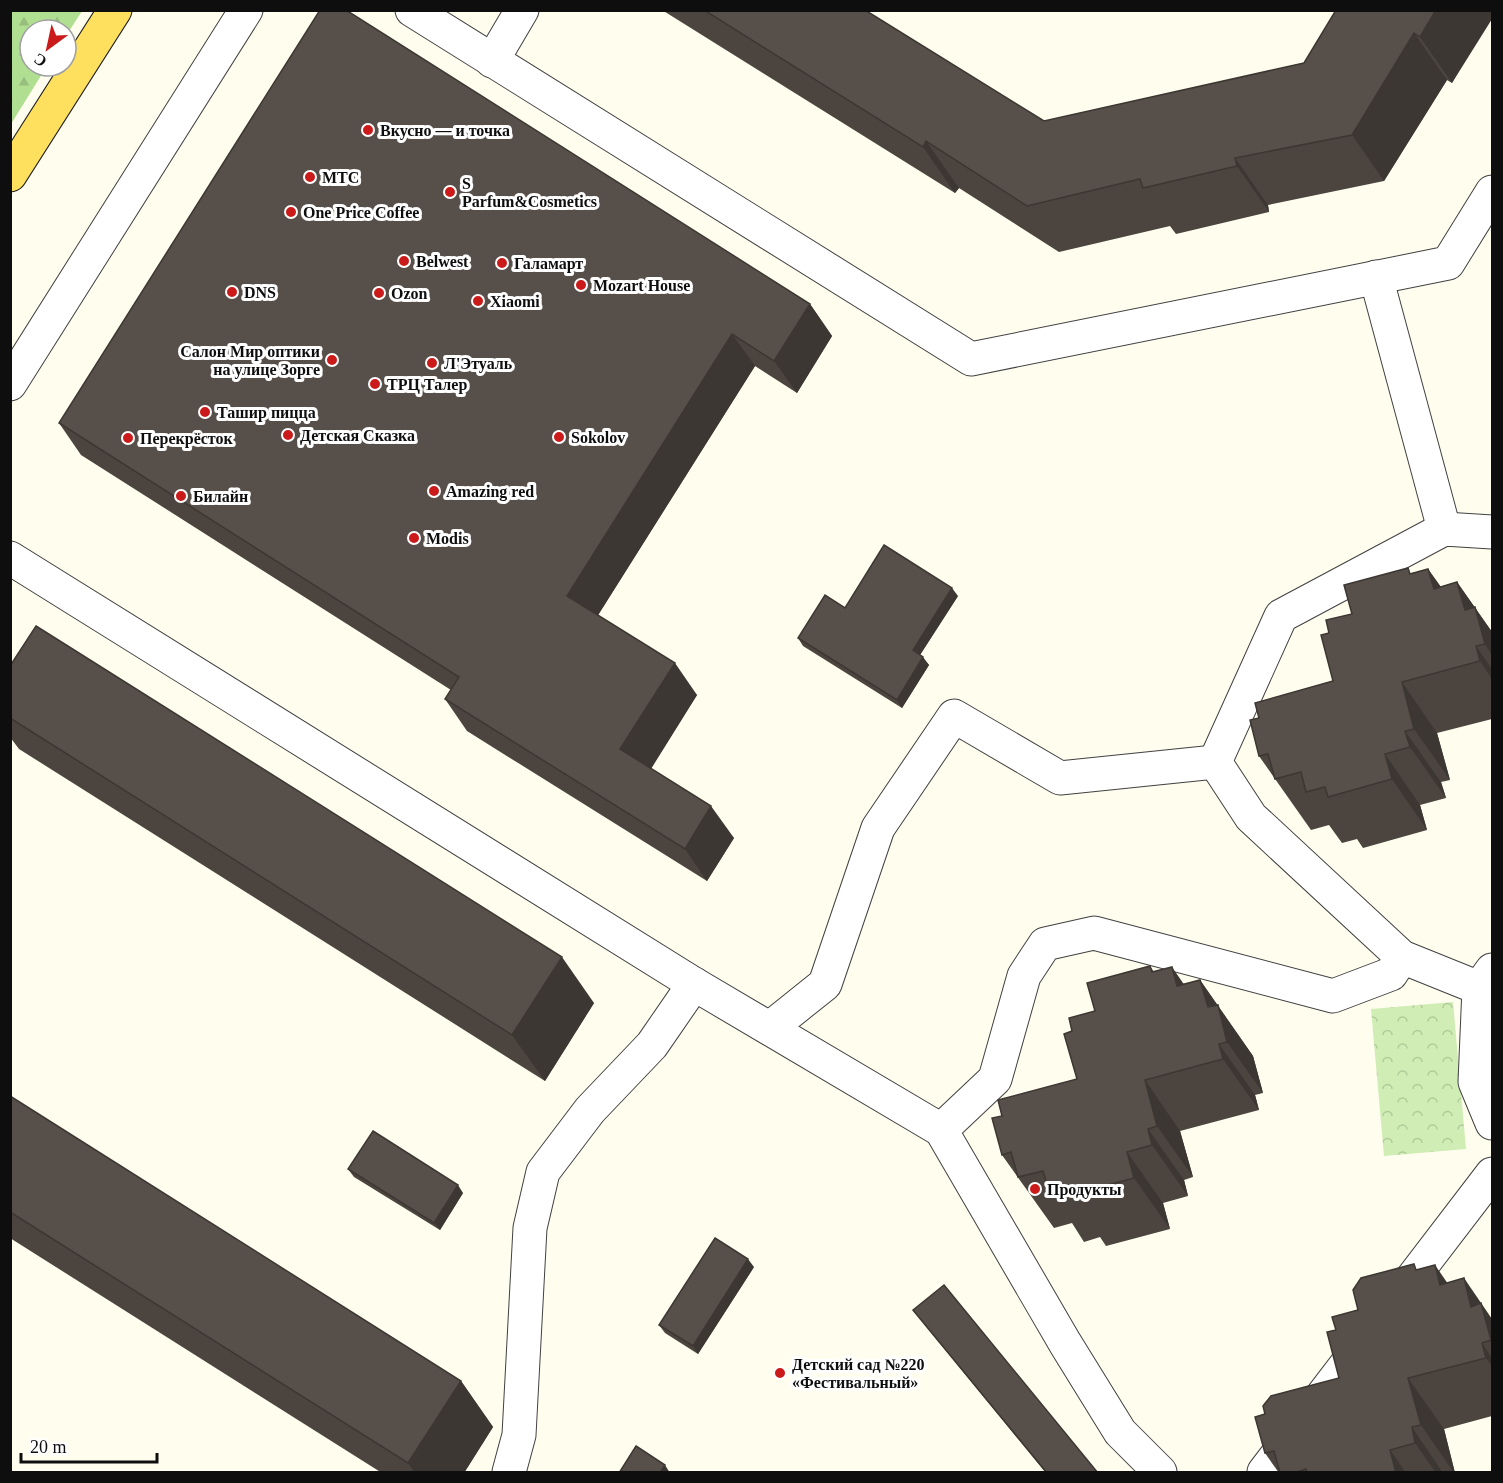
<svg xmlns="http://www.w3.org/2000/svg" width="1503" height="1483" font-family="'Times New Roman',serif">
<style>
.forest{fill:url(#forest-firs)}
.park{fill:url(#park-crowns)}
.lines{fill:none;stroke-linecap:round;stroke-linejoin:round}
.minor-casing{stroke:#414141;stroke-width:35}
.major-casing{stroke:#1f1f1f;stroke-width:35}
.minor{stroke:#fff;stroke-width:33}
.major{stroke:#ffe05e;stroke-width:33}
.wall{fill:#4b443f}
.shaded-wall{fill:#3d3733}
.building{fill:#574f49;stroke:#3d3733;stroke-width:1.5}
.poi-dot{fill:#ca1b1a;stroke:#fff;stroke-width:2}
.labels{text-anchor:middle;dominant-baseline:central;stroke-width:6;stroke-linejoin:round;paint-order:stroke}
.poi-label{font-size:16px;font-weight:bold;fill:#0e0e0e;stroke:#fff;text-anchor:start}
</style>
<defs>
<pattern id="forest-firs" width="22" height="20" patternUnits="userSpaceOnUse" patternTransform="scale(1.5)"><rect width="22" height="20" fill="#b1df92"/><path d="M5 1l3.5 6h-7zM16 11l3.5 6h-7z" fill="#97be7d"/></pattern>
<pattern id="park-crowns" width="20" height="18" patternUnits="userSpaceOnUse" patternTransform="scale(1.5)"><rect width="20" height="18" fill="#cfedb4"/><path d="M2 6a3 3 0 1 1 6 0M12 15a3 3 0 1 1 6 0" fill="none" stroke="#b1ca9a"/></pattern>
</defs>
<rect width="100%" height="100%" fill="#fffdee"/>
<polygon class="forest" points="11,10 82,11 66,36 66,30 30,30 30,66 47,66 11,124"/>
<polygon class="park" points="1453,1002 1466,1149 1384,1156 1371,1009"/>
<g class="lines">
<defs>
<g id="minor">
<polyline points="412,10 971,359 1448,263 1492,192"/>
<polyline points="492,61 522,10"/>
<polyline points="1376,277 1444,529"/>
<polyline points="10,384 246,10"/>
<polyline points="10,558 694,984 941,1130 1065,1343 1120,1432 1160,1472"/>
<polyline points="1215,762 1281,616 1444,529 1492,532"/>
<polyline points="1215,762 1251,817 1402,957 1479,988"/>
<polyline points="1492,970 1479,988 1475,1082 1492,1123"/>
<polyline points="770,1028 825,984 878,828 954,716 1060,778 1215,762"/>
<polyline points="941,1130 995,1079 1024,976 1045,944 1094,933 1333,996 1391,974 1402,957"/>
<polyline points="509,1472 519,1435 530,1228 543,1172 590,1110 652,1045 694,984"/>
<polyline points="1264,1472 1492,1174"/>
</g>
<polyline id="major" points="10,175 115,10"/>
</defs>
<use href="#minor" class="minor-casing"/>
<use href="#major" class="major-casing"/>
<use href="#minor" class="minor"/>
<use href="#major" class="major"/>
</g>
<g class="wall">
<polygon points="662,10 865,10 1044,121 1304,63 1492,10 1452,83 1447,80 1384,181 1268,205 1269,212 1176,234 1170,226 1059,252 959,188 955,193"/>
<polygon points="810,304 832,336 797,393 755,366 598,615 697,695 651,769 734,838 707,881 467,731 445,699 451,690 81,455 59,423"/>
<polygon points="1428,569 1441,587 1457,582 1492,632 1492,719 1437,733 1450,780 1441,782 1446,798 1420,805 1427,830 1363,848 1357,839 1342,843 1329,825 1311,830 1259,756 1259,718 1333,681 1329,633 1352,614 1412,573"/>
<polygon points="958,596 920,655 929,665 902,708 803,646 798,638 845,608"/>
<polygon points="10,666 594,1003 545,1081 19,749 10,737"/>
<polygon points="1150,966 1154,972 1184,984 1200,980 1253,1056 1263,1093 1255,1095 1259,1110 1180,1131 1193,1177 1184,1180 1188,1196 1163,1203 1170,1229 1106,1246 1100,1237 1084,1242 1072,1223 1054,1228 1002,1155 1002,1116 1077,1079 1072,1031"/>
<polygon points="10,1096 461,1381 493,1427 464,1473 382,1473 10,1238"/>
<polygon points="348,1169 463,1193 440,1230 354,1177"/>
<polygon points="754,1267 698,1354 665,1333 659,1325"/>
<polygon points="1418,1269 1447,1283 1492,1319 1492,1416 1444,1429 1455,1473 1279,1473 1265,1453 1265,1414 1339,1378 1336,1330 1358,1310"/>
<polygon points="913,1310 1098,1473 1046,1473"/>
</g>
<g class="shaded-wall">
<polygon points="1436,10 1492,10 1492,19 1452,83 1420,37"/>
<polygon points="1414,33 1447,80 1384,181 1352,135"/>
<polygon points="926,141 959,188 955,193 923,147"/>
<polygon points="1235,158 1268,205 1269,212 1237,166"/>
<polygon points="810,304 832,336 797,393 774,361"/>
<polygon points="732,334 755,366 590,628 567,596"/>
<polygon points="1428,569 1464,620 1434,589"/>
<polygon points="1457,582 1492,632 1492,656 1485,644 1465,610"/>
<polygon points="952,588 958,596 918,658 913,650"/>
<polygon points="1476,646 1492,669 1492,679 1480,661"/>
<polygon points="923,657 929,665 902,708 897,700"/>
<polygon points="675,663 697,695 643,781 620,749"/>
<polygon points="1402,682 1437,733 1450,780 1414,729"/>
<polygon points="1405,731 1441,782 1446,798 1410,747"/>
<polygon points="1385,754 1420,805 1427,830 1392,779"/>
<polygon points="711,806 734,838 707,881 685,849"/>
<polygon points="562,957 594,1003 545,1081 512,1035"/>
<polygon points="1172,967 1207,1018 1177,986"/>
<polygon points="1200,980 1253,1056 1263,1093 1227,1042 1208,1007"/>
<polygon points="1219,1044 1255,1095 1259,1110 1223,1059"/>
<polygon points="1145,1080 1180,1131 1193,1177 1157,1126"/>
<polygon points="1148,1129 1184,1180 1188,1196 1152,1145"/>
<polygon points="1127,1152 1163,1203 1170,1229 1134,1178"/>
<polygon points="458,1185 463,1193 440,1230 434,1223"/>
<polygon points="748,1259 754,1267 698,1354 693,1346"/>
<polygon points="1435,1265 1470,1316 1440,1285"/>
<polygon points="1464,1278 1492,1319 1492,1343 1471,1307"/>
<polygon points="1482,1343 1492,1358 1492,1366 1486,1358"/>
<polygon points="1408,1378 1444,1429 1455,1473 1454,1473 1421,1425"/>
<polygon points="461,1381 493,1427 464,1473 415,1473 408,1463"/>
<polygon points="1412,1427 1443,1473 1436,1473 1415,1443"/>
<polygon points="1390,1450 1406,1473 1396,1473"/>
<polygon points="665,1465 670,1473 660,1473"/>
</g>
<g class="building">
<polygon points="320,10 346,10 810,304 774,361 732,334 567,596 675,663 620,749 711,806 685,849 445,699 459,677 59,423"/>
<polygon points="704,10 865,10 1044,121 1304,63 1336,10 1436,10 1420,37 1414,33 1352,135 1235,158 1237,166 1143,188 1140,179 1027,206 926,141 923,147"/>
<polygon points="884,545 952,588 913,650 923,657 897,700 798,638 825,595 845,608"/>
<polygon points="1408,568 1410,574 1428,569 1434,589 1457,582 1465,610 1475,607 1485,644 1476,646 1480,661 1402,682 1414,729 1405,731 1410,747 1385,754 1392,779 1328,797 1325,787 1306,792 1301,772 1275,779 1268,754 1259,756 1250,720 1259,718 1255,703 1333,681 1321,635 1329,633 1326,620 1352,614 1344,585"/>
<polygon points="36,626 562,957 512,1035 10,718 10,666"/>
<polygon points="1150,966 1152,972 1172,967 1177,986 1200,980 1208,1007 1218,1005 1227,1042 1219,1044 1223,1059 1145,1080 1157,1126 1148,1129 1152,1145 1127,1152 1134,1178 1070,1195 1068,1185 1049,1191 1043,1171 1018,1177 1011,1152 1002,1155 992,1118 1002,1116 998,1100 1077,1079 1064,1034 1072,1031 1069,1018 1095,1011 1087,983"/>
<polygon points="10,1096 461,1381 408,1463 10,1212"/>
<polygon points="373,1131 458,1185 434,1223 348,1169"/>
<polygon points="715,1238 748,1259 693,1346 659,1325"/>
<polygon points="1414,1264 1416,1270 1435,1265 1440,1285 1464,1278 1471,1307 1481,1303 1491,1340 1482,1343 1486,1358 1408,1378 1421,1425 1412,1427 1415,1443 1390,1450 1396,1473 1307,1473 1306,1469 1294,1473 1280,1473 1274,1451 1265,1453 1255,1417 1265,1414 1263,1406 1271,1396 1339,1378 1327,1332 1336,1330 1332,1317 1358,1310 1353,1290 1361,1278"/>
<polygon points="944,1285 1098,1473 1047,1473 913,1310"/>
<polygon points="636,1446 665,1465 660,1473 619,1473"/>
</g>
<g class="poi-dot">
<circle cx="368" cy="130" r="6"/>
<circle cx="310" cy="177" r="6"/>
<circle cx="450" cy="192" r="6"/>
<circle cx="291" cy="212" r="6"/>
<circle cx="404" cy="261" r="6"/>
<circle cx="502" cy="263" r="6"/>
<circle cx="581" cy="285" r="6"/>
<circle cx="232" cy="292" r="6"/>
<circle cx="379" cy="293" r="6"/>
<circle cx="478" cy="301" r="6"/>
<circle cx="332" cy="360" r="6"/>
<circle cx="432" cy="363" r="6"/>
<circle cx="375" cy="384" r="6"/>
<circle cx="205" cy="412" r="6"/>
<circle cx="288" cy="435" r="6"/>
<circle cx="559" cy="437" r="6"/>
<circle cx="128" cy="438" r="6"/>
<circle cx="434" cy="491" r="6"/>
<circle cx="181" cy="496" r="6"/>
<circle cx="414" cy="538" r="6"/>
<circle cx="1035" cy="1189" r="6"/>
<circle cx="780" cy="1373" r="6"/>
</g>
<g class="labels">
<g class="poi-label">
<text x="380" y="130">Вкусно — и точка</text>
<text x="322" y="177">МТС</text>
<text x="462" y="183">S<tspan x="462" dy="18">Parfum&amp;Cosmetics</tspan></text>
<text x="303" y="212">One Price Coffee</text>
<text x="416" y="261">Belwest</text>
<text x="514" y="263">Галамарт</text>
<text x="593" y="285">Mozart House</text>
<text x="244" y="292">DNS</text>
<text x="391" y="293">Ozon</text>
<text x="490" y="301">Xiaomi</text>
<text x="320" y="351" text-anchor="end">Салон Мир оптики<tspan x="320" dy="18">на улице Зорге</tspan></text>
<text x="444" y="363">Л'Этуаль</text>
<text x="387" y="384">ТРЦ Талер</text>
<text x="217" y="412">Ташир пицца</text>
<text x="300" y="435">Детская Сказка</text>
<text x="571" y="437">Sokolov</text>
<text x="140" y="438">Перекрёсток</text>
<text x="446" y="491">Amazing red</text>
<text x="193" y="496">Билайн</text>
<text x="426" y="538">Modis</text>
<text x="1047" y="1189">Продукты</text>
<text x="792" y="1364">Детский сад №220<tspan x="792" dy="18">«Фестивальный»</tspan></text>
</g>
</g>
<rect width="1503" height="1483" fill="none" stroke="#0e0e0e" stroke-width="24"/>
<g transform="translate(48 48) rotate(213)"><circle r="28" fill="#ffffff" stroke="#9f9f9f" stroke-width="1.5"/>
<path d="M0-4.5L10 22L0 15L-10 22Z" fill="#ca1b1a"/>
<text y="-9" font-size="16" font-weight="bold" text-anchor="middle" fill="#0e0e0e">С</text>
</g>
<path d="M21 1453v9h136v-9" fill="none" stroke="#0e0e0e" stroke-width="3"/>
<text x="30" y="1453" font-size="18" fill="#0e0e0e" stroke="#ffffff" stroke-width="4.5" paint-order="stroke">20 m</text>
</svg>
